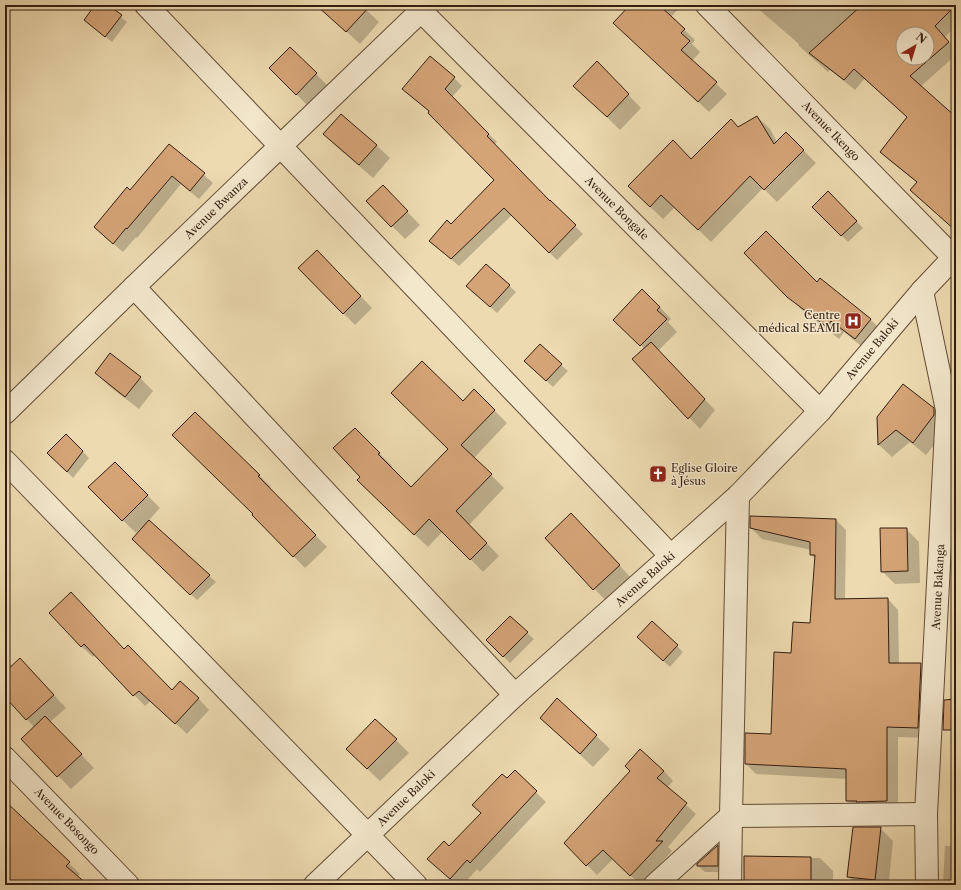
<svg xmlns="http://www.w3.org/2000/svg" width="961" height="890" font-family="'Libre Caslon Text',serif">
<style>
.shadow{fill:#0003;fill-rule:evenodd}
.building{fill:#d4a477;stroke:#331d10;fill-rule:evenodd}
.lines{fill:none;stroke-linecap:round;stroke-linejoin:round}
.minor-casing{stroke:#624c38;stroke-width:24}
.minor{stroke:#f3e7cc;stroke-width:22}
.labels{text-anchor:middle;dominant-baseline:central;stroke-width:3;stroke-linejoin:round;paint-order:stroke}
.street-label{font-size:11px;fill:#331d10;stroke:#f3e7cc}
.poi-label{font-size:11px;fill:#331d10;stroke:#f3e7cc;text-anchor:end}
</style>
<rect width="100%" height="100%" fill="#eddab0"/>
<filter id="stains"><feTurbulence type="fractalNoise" baseFrequency=".005" numOctaves="4"/><feColorMatrix values="0 0 0 0 .2 0 0 0 0 .09 0 0 0 0 .02 0 0 0 .5 -.17"/></filter>
<radialGradient id="worn" r=".72"><stop offset=".6" stop-color="#630" stop-opacity="0"/><stop offset="1" stop-color="#630" stop-opacity=".3"/></radialGradient>
<g class="shadow">
<polygon points="96,5 106,5 127,22 112,42 85,20"/>
<polygon points="329,5 361,5 379,22 360,44 324,11"/>
<polygon points="536,5 549,5 543,11"/>
<polygon points="632,5 676,5 679,8 671,17 695,40 692,44 700,52 692,61 727,94 709,112 626,34"/>
<path d="M754,5H956V26L945,37L956,50V55L920,87L956,118V231L911,190L918,183L891,162L881,152L908,118L865,78L855,90L830,70L828,72L809,55L798,45L799,44ZM903,34H927V58H903Z"/>
<polygon points="290,48 329,87 309,107 270,68"/>
<polygon points="597,63 641,108 620,130 588,99"/>
<polygon points="454,78 462,86 452,97 497,142 494,145 583,234 557,260 512,215 459,266 430,241 451,225 496,180 430,112 403,89"/>
<polygon points="341,115 377,146 390,158 373,178 337,147 324,134"/>
<polygon points="757,117 770,129 777,142 786,133 816,163 777,202 763,188 711,242 675,207 663,219 642,199 691,160 738,128"/>
<polygon points="170,145 213,183 199,199 181,184 137,238 136,237 123,252 104,236 131,191"/>
<polygon points="828,192 863,228 848,242 813,207"/>
<polygon points="396,200 420,225 405,239 367,201"/>
<polygon points="745,253 817,284 870,319 882,331 867,351 844,332 839,339 801,309"/>
<polygon points="329,263 372,308 355,325 343,313"/>
<polygon points="486,265 516,292 497,313 474,292"/>
<polygon points="660,307 671,319 668,322 677,332 658,351 715,410 700,429 634,359 645,349 626,331"/>
<polygon points="111,355 140,378 153,391 139,409 109,386 96,373"/>
<polygon points="561,365 568,371 553,387 532,368"/>
<polygon points="463,403 494,410 507,423 474,458 504,488 469,525 499,556 483,572 443,531 428,547 371,493 362,477 368,442 392,466 390,468 411,489 449,449"/>
<polygon points="933,409 946,422 947,429 926,455 910,442 892,457 879,445 878,417"/>
<polygon points="66,435 89,458 73,478 48,453"/>
<polygon points="174,435 259,475 271,487 269,489 327,547 305,568 253,515 254,514"/>
<polygon points="115,463 160,508 148,521 216,582 197,600 133,539 141,530 140,529 136,533 89,487"/>
<polygon points="836,520 846,530 845,600 888,599 898,610 899,664 921,664 931,675 926,738 898,737 898,812 858,811 847,801 847,779 756,774 746,764 771,735 792,654 811,625 816,559 811,555 811,550 762,539 751,528"/>
<polygon points="584,527 632,579 607,602 546,538"/>
<polygon points="906,529 919,542 920,583 895,584 882,571"/>
<polygon points="82,604 124,650 172,691 198,698 209,710 187,734 151,701 145,706 95,655 93,657 81,646"/>
<polygon points="510,618 534,639 510,663 487,640"/>
<polygon points="652,622 683,652 670,667 638,637"/>
<polygon points="5,658 12,666 20,659 66,708 50,722 94,768 71,789 22,739 34,727 5,695"/>
<polygon points="558,700 610,749 593,767 541,718"/>
<polygon points="396,740 409,753 380,781 360,762"/>
<polygon points="632,771 664,771 673,781 667,788 696,814 668,847 672,851 641,885 613,859 597,875 565,843"/>
<polygon points="515,772 546,802 480,872 477,869 463,885 456,885 438,868 449,847 482,813"/>
<polygon points="14,810 80,874 77,877 87,885 5,885 5,821"/>
<polygon points="880,828 893,841 889,880 907,881 910,885 857,885 848,876"/>
<polygon points="718,846 724,852 724,872 705,872 698,866 698,864"/>
<polygon points="945,846 956,846 956,885 943,885"/>
<polygon points="745,857 820,858 833,871 833,885 745,885"/>
</g>
<g class="building">
<polygon points="95,5 108,5 122,15 105,37 84,20"/>
<polygon points="316,5 371,5 346,32"/>
<polygon points="630,5 659,5 685,29 681,33 690,41 681,50 717,82 698,102 613,23"/>
<path d="M862,5H956L935,26L949,42L910,76L956,117V231L910,190L917,182L880,152L907,117L854,69L844,80L809,53ZM903,34H927V58H903Z"/>
<polygon points="290,47 317,73 296,95 269,68"/>
<polygon points="430,56 455,77 445,89 489,134 487,136 550,201 550,200 576,225 549,253 504,208 451,259 429,241 447,220 451,224 494,180 428,113 429,111 402,89"/>
<polygon points="597,61 629,94 607,117 573,86"/>
<polygon points="341,114 377,145 359,165 323,134"/>
<polygon points="757,116 774,144 786,132 804,150 764,190 750,176 698,230 661,195 650,207 628,186 673,140 691,159 731,119 738,127"/>
<polygon points="169,144 205,173 190,191 172,176 127,229 126,228 113,244 94,227 127,187 130,190"/>
<polygon points="383,185 408,211 391,227 366,201"/>
<polygon points="828,191 857,221 841,236 812,207"/>
<polygon points="766,231 817,282 820,278 871,319 855,339 831,321 827,327 787,297 744,253"/>
<polygon points="317,250 361,296 343,314 298,268"/>
<polygon points="486,264 510,285 490,307 466,286"/>
<polygon points="642,289 660,307 657,310 667,319 640,346 613,320"/>
<polygon points="651,342 705,399 688,419 632,359"/>
<polygon points="540,344 562,364 546,381 524,361"/>
<polygon points="110,353 141,377 125,397 95,373"/>
<polygon points="422,361 463,401 474,389 495,410 461,445 492,474 456,511 487,543 470,560 429,519 414,535 357,480 360,477 333,448 355,428 380,453 378,454 411,487 448,449 391,393"/>
<polygon points="903,384 934,408 934,415 913,443 896,430 878,445 877,417"/>
<polygon points="195,412 260,475 258,476 316,535 293,557 252,515 253,514 172,435"/>
<polygon points="66,434 83,451 67,472 47,453"/>
<polygon points="115,462 148,495 122,521 88,487"/>
<polygon points="571,513 620,565 593,590 545,538"/>
<polygon points="750,516 836,519 835,599 888,598 889,663 921,663 918,728 887,727 887,801 856,802 857,801 846,801 846,769 745,764 745,733 771,734 774,652 791,653 793,622 810,623 815,555 810,555 810,542 750,528"/>
<polygon points="149,520 210,575 190,595 132,539"/>
<polygon points="880,528 907,528 908,571 881,572"/>
<polygon points="71,592 124,649 128,645 172,690 180,681 199,698 175,724 139,691 133,696 84,644 81,647 49,613"/>
<polygon points="510,616 528,632 503,657 486,640"/>
<polygon points="652,621 678,645 663,661 637,637"/>
<polygon points="20,658 54,695 26,720 5,697 5,672"/>
<polygon points="557,698 597,735 580,754 540,718"/>
<polygon points="956,699 956,730 943,730 944,700"/>
<polygon points="45,716 82,754 57,777 21,739"/>
<polygon points="375,719 397,739 367,769 346,749"/>
<polygon points="640,749 664,771 657,778 687,803 656,841 663,841 630,876 603,850 586,866 564,843 630,771 625,766"/>
<polygon points="515,770 537,791 470,863 467,860 450,879 427,859 444,841 449,846 481,813 472,805 502,774 507,778"/>
<polygon points="5,801 70,862 66,866 88,885 5,885"/>
<polygon points="853,827 881,827 875,880 847,877"/>
<polygon points="718,845 718,866 697,866 697,864"/>
<polygon points="744,856 811,857 811,885 744,885"/>
</g>
<g class="lines">
<defs>
<g id="minor">
<polyline points="146,5 671,556"/>
<polyline points="415,5 820,411"/>
<polyline points="707,5 954,258"/>
<polyline points="134,287 515,695"/>
<polyline points="922,291 947,410 926,814 927,885"/>
<polyline points="5,413 134,287 427,5"/>
<polyline points="5,461 416,885"/>
<polyline points="5,758 128,885"/>
<polyline points="315,885 515,695 738,496 820,411 922,291 956,255"/>
<polyline points="655,885 731,816 926,814"/>
<polyline points="730,885 731,816 738,496"/>
</g>
</defs>
<use href="#minor" class="minor-casing"/>
<use href="#minor" class="minor"/>
</g>
<defs>
<symbol id="hospital-square" viewBox="-11 -11 22 22"><rect x="-9" y="-9" width="18" height="18" rx="4" fill="#8f2418" stroke="#f3e7cc"/><path d="M-5-5h3v3.5h4V-5h3V5h-3V1.5h-4V5h-3Z" fill="#fff"/></symbol>
<symbol id="church-square" viewBox="-11 -11 22 22"><rect x="-9" y="-9" width="18" height="18" rx="4" fill="#8f2418" stroke="#f3e7cc"/><path d="M-1.2-6h2.4v3.5h3.3v2.4h-3.3V6h-2.4V-.1h-3.3v-2.4h3.3Z" fill="#fff"/></symbol>
</defs>
<g fill-rule="evenodd">
<use href="#hospital-square" x="843" y="311" width="20" height="20"/>
<use href="#church-square" x="648" y="464" width="20" height="20"/>
</g>
<g class="labels">
<g class="street-label">
<text transform="translate(831 131) rotate(46)">Avenue Ikengo</text>
<text transform="translate(216 208) rotate(-44)">Avenue Bwanza</text>
<text transform="translate(617 208) rotate(45)">Avenue Bongale</text>
<text transform="translate(872 349) rotate(-50)">Avenue Baloki</text>
<text transform="translate(645 579) rotate(-42)">Avenue Baloki</text>
<text transform="translate(938 587) rotate(-87)">Avenue Bakanga</text>
<text transform="translate(406 798) rotate(-44)">Avenue Baloki</text>
<text transform="translate(67 821) rotate(46)">Avenue Bosongo</text>
</g>
<g class="poi-label">
<text x="840" y="315">Centre<tspan x="840" dy="13">médical SEAMI</tspan></text>
<text x="671" y="468" text-anchor="start">Eglise Gloire<tspan x="671" dy="13">à Jésus</tspan></text>
</g>
</g>
<rect width="961" height="890" fill="none" stroke="#eddab0" stroke-width="20"/>
<rect x="6" y="6" width="949" height="878" fill="none" stroke="#331d10" stroke-width="2"/>
<rect x="10" y="10" width="941" height="870" fill="none" stroke="#331d10"/>
<g transform="translate(915 46) rotate(38)"><circle r="19" fill="#f3e7cc" stroke="#a69681"/>
<path d="M0-3L7 15L0 10L-7 15Z" fill="#8f2418"/>
<text y="-6" font-size="11" font-weight="bold" text-anchor="middle" fill="#331d10">N</text>
</g>
<rect width="100%" height="100%" filter="url(#stains)"/>
<rect width="100%" height="100%" fill="url(#worn)"/>
</svg>
